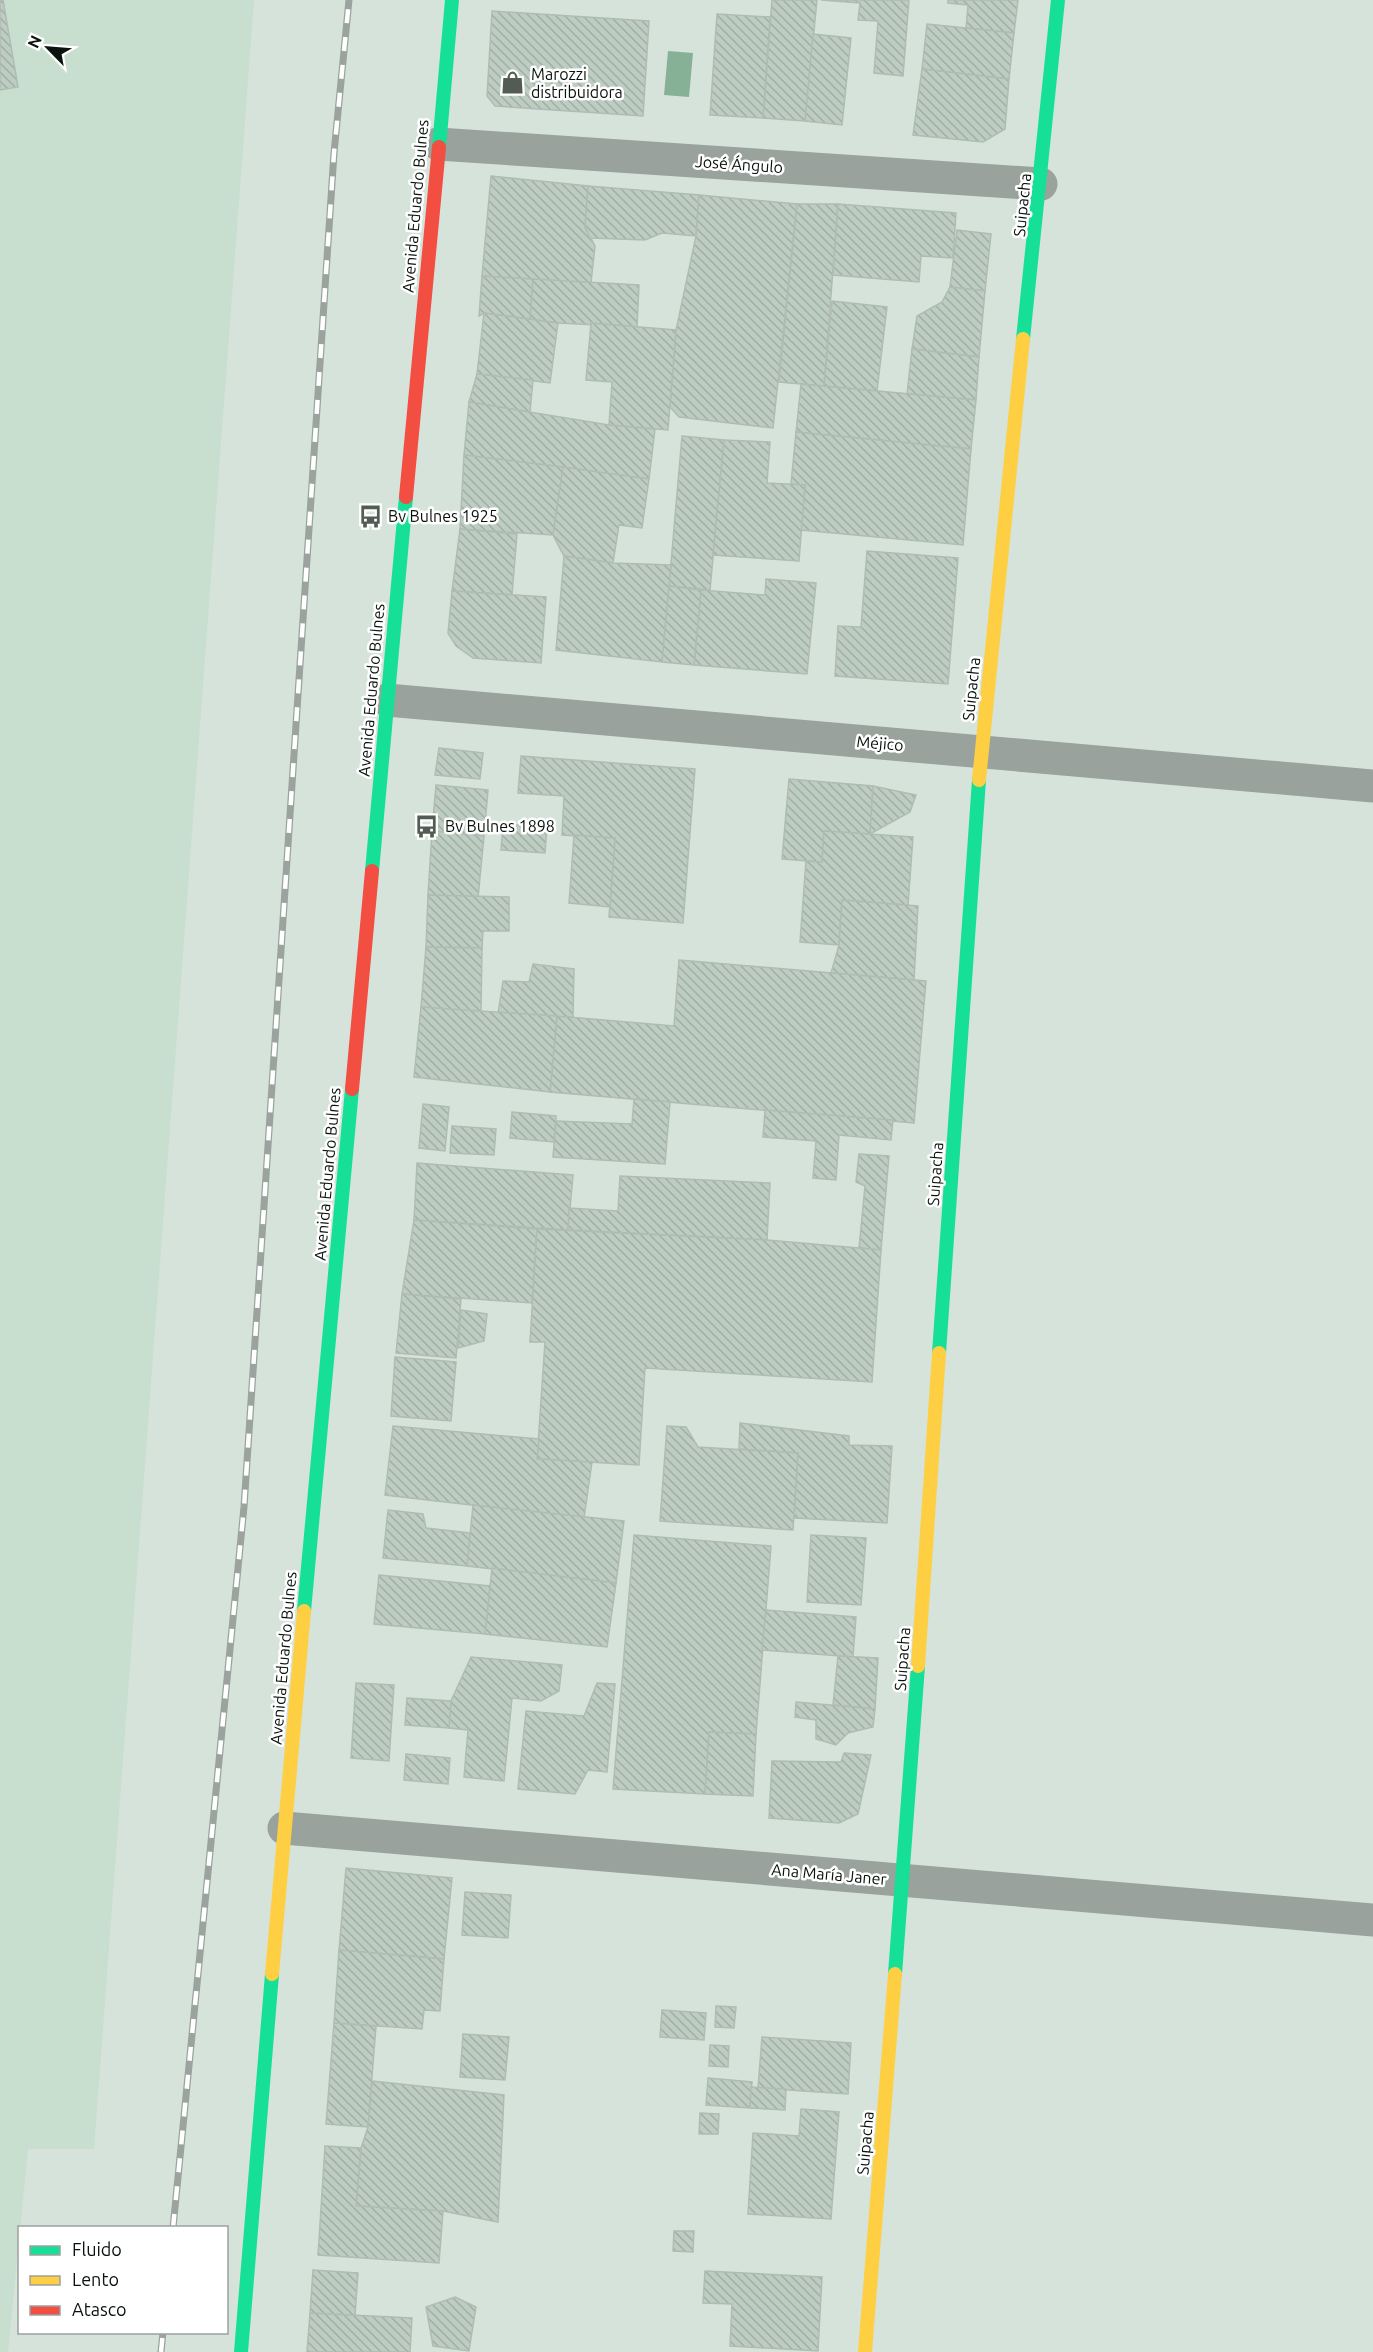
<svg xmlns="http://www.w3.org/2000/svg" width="1373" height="2352" font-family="Ubuntu,sans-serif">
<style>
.built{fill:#c8decf}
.water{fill:#87b197}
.building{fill:url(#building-back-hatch);stroke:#b1bbb5;stroke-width:1.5}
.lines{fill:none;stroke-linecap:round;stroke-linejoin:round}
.street{stroke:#99a29c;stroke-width:33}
.fast{stroke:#16e098;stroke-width:14}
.slow{stroke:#ffcf43;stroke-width:14}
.jam{stroke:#f24e42;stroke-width:14}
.rail-casing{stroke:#9aa39e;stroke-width:7}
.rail{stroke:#fff;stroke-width:4.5;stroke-dasharray:14;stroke-linecap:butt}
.labels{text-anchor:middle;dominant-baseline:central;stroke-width:5;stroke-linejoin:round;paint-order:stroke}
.poi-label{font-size:16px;fill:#0b130e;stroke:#fff;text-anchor:start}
.street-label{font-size:16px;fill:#0b130e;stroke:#fff}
</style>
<defs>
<pattern id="building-back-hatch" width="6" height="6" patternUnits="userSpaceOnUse" patternTransform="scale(1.5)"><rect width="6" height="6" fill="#bdcdc2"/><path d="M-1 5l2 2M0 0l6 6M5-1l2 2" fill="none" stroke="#a1afa6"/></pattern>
</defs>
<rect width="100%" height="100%" fill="#d6e3da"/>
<polygon class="built" points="0,0 254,0 94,2149 28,2149 8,2352 0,2352"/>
<polygon class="water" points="668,51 693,53 689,97 664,95"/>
<g class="building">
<polygon points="0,0 3,0 18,87 0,90"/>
<polygon points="772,0 817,0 805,121 763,118"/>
<polygon points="821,0 909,0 903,76 874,73 878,21 858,20 860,3"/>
<polygon points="948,0 1018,0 1014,33 966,28 968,5 948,3"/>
<polygon points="492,11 649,21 643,116 495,106 487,96"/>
<polygon points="717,14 770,17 763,118 710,115"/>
<polygon points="927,24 1014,33 1009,79 922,69"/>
<polygon points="813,34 851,38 842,125 805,121"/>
<polygon points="922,69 1009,79 1005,129 983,142 913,135"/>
<polygon points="491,176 588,186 585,227 595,246 591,283 482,276"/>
<polygon points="588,186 699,195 696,236 662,233 645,240 590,238 585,227"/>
<polygon points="699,195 797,204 773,428 679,417 670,407 676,330 696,236"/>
<polygon points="797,204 838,204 824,386 779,382"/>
<polygon points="838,204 956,213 953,258 921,256 919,282 833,275"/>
<polygon points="957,230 991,234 985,291 950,287"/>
<polygon points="482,276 533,279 530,319 484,313 479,316"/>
<polygon points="533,279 639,285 637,327 558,323 530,319"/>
<polygon points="950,287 985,291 979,357 912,349 917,316 942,302"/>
<polygon points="832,301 887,307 877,391 824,386"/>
<polygon points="484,313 558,323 550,383 477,374"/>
<polygon points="591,323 676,330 668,430 609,425 612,382 586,380"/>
<polygon points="912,349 979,357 976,400 907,394"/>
<polygon points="477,374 533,380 530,412 469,402"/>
<polygon points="801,384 976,400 971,449 796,432"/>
<polygon points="469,402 609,425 655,429 649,479 464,455"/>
<polygon points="796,432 971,449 963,545 801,530 805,485 791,484"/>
<polygon points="682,436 724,440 710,590 669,586"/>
<polygon points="724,440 770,442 767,483 805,485 799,561 713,555"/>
<polygon points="464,455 563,467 553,535 460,529"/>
<polygon points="563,467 649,479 642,528 619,525 613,563 564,556 553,535"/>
<polygon points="460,529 517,534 512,595 452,591"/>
<polygon points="867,551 958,558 948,684 835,676 838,626 861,627"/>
<polygon points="564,556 613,563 671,565 662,662 556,650"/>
<polygon points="766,579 816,583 807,674 694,665 701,590 765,595"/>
<polygon points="669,586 701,590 694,665 662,662"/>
<polygon points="452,591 546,597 541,663 473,658 456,646 448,633"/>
<polygon points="439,748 483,753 480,779 435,775"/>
<polygon points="521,756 695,769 683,923 609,917 615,838 562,835 564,796 518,793"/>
<polygon points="789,779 873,786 870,834 824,831 822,862 782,859"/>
<polygon points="436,785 488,790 484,836 432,831"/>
<polygon points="873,786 916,795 910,812 870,834"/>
<polygon points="503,824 547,827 545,853 501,850"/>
<polygon points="432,831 484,836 478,898 428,895"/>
<polygon points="824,831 913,837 908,905 842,900 839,945 800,942 806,861 822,862"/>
<polygon points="574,835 615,838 610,907 569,903"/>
<polygon points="428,895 509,897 509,931 483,931 482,948 426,947"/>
<polygon points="842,900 918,906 914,980 831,973 839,945"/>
<polygon points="426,947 482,948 481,1012 421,1007"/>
<polygon points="679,960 926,981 914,1123 550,1092 557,1016 674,1026"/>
<polygon points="533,964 574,969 573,1017 498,1014 503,981 529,982"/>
<polygon points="421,1007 557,1016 550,1092 414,1077"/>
<polygon points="634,1099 670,1102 665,1164 553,1157 556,1121 632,1124"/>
<polygon points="423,1104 449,1107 445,1151 419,1148"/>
<polygon points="765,1110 893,1120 891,1140 839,1135 836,1180 813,1178 816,1141 763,1137"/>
<polygon points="512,1112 556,1116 554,1142 510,1138"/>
<polygon points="452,1126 496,1129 494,1155 450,1153"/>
<polygon points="859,1154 889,1156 881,1250 859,1248 865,1186 856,1182"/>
<polygon points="417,1163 573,1175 568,1230 414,1220"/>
<polygon points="620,1176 770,1183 767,1240 568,1230 569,1208 618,1211"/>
<polygon points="414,1220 537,1229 532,1303 402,1294"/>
<polygon points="537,1229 767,1240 881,1250 872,1382 645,1368 639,1465 537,1459 545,1342 530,1342"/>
<polygon points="402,1294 461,1299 456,1358 396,1353"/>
<polygon points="461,1310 487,1314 484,1341 458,1348"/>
<polygon points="395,1357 456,1362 451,1421 391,1416"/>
<polygon points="740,1423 849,1436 849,1445 892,1446 887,1523 794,1518 798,1453 739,1449"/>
<polygon points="393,1426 539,1439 537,1459 592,1462 584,1518 385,1495"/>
<polygon points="667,1426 686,1427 698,1447 798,1453 793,1530 660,1521"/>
<polygon points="473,1505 624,1521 616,1583 467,1566"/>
<polygon points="388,1510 423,1514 426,1528 470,1533 467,1566 383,1558"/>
<polygon points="634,1535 771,1546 756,1734 709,1732 705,1794 613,1789"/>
<polygon points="811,1535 866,1538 861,1605 807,1602"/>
<polygon points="492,1568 616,1583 607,1647 485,1634"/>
<polygon points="379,1575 490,1586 485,1634 374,1624"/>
<polygon points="766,1610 856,1617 853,1657 762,1650"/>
<polygon points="838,1656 878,1658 875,1709 833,1705"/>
<polygon points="471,1657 562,1665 559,1691 541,1701 512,1698 504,1781 464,1777 468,1730 449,1728 451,1701"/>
<polygon points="356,1683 394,1685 389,1761 351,1758"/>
<polygon points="597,1683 615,1684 607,1772 588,1770 575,1794 518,1789 526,1711 584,1716"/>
<polygon points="407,1698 451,1701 449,1728 405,1725"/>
<polygon points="796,1702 875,1709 873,1727 848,1733 836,1745 816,1739 816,1720 795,1717"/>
<polygon points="709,1732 756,1734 753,1796 705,1794"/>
<polygon points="844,1753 871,1755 858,1814 839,1823 769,1818 772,1761 841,1762"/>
<polygon points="406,1754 450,1758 448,1784 404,1780"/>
<polygon points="346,1868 452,1878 444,1959 339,1950"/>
<polygon points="465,1892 511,1895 508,1938 462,1935"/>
<polygon points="339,1950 444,1959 440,2011 424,2010 422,2029 334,2023"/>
<polygon points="716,2006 736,2007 734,2028 715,2027"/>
<polygon points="662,2010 706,2013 704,2040 660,2037"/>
<polygon points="334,2023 376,2026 368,2127 326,2124"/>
<polygon points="463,2034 509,2037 505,2080 460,2077"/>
<polygon points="762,2037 851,2043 848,2094 758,2088"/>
<polygon points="710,2045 729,2046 728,2067 709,2066"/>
<polygon points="708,2078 752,2082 750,2108 706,2105"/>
<polygon points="372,2081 504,2095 498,2222 443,2211 356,2206 361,2148 368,2127"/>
<polygon points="751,2087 786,2089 785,2110 750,2108"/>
<polygon points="801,2109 839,2112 831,2219 748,2214 753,2133 799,2136"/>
<polygon points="700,2113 719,2114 718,2134 699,2134"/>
<polygon points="325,2146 361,2148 356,2206 443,2211 439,2263 318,2255"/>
<polygon points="674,2231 694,2231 693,2252 673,2251"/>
<polygon points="313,2270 358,2273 355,2316 310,2313"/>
<polygon points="705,2271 822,2277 818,2351 730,2346 732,2304 703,2303"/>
<polygon points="455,2297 476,2307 469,2351 433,2346 426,2307"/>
<polygon points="310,2313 412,2318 410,2352 307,2352"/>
</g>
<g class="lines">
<g class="street">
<polyline points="438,144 1041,184"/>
<polyline points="387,700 1373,786"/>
<polyline points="284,1828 1373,1920"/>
</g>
<g class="fast">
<polyline points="439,147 452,0"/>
<polyline points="1023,339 1058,0"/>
<polyline points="372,871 406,497"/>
<polyline points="939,1353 979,780"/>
<polyline points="304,1611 352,1089"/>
<polyline points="895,1974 918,1666"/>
<polyline points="241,2352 272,1974"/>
</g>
<g class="slow">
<polyline points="979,780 1023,339"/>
<polyline points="918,1666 939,1353"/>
<polyline points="272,1974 304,1611"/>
<polyline points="865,2352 895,1974"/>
</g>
<g class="jam">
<polyline points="406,497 439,147"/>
<polyline points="352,1089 372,871"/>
</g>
<defs>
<g id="rail">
<polyline points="173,2228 244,1507 334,153 349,0"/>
<polyline points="161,2352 163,2332"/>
</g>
</defs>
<use href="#rail" class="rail-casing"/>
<use href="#rail" class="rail"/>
</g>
<defs>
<symbol id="shop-bare" viewBox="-9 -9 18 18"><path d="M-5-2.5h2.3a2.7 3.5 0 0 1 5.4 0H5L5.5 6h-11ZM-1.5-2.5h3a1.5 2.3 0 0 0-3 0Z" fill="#525c55" stroke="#fff" stroke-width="2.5" paint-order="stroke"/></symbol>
<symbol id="bus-bare" viewBox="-9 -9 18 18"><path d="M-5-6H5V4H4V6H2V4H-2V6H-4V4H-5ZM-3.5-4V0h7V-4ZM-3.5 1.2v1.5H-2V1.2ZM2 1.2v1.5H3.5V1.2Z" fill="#525c55" stroke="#fff" stroke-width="2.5" paint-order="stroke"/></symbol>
</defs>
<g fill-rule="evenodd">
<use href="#shop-bare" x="496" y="66" width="33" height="33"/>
<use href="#bus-bare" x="354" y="500" width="33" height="33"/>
<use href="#bus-bare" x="410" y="810" width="33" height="33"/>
</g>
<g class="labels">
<g class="poi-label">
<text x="531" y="74">Marozzi<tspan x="531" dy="18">distribuidora</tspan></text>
<text x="388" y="516">Bv Bulnes 1925</text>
<text x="445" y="826">Bv Bulnes 1898</text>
</g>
<g class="street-label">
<text transform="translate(739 164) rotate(4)">José Ángulo</text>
<text transform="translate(1022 205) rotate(-84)">Suipacha</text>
<text transform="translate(415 206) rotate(-85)">Avenida Eduardo Bulnes</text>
<text transform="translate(971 689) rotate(-84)">Suipacha</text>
<text transform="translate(371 690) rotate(-85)">Avenida Eduardo Bulnes</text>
<text transform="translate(880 743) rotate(5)">Méjico</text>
<text transform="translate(327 1174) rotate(-85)">Avenida Eduardo Bulnes</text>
<text transform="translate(935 1174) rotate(-86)">Suipacha</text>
<text transform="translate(283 1658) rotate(-85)">Avenida Eduardo Bulnes</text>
<text transform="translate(902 1659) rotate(-86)">Suipacha</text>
<text transform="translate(829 1874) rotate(5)">Ana María Janer</text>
<text transform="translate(865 2143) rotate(-85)">Suipacha</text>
</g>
</g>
<rect x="18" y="2226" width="210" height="108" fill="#ffffff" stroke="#9da19f" stroke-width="1.5"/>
<rect x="30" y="2246" width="30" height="9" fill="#16e098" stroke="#9da19f" stroke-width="1.5"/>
<text x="72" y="2256" font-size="18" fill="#0b130e">Fluido</text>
<rect x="30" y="2276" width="30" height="9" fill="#ffcf43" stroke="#9da19f" stroke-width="1.5"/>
<text x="72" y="2286" font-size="18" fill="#0b130e">Lento</text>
<rect x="30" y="2306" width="30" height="9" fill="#f24e42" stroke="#9da19f" stroke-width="1.5"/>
<text x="72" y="2316" font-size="18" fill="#0b130e">Atasco</text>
<g transform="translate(48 48) rotate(295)" stroke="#ffffff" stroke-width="4.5" paint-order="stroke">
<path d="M0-4.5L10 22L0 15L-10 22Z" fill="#0b130e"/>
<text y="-9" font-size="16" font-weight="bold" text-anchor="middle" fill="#0b130e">N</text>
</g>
</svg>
